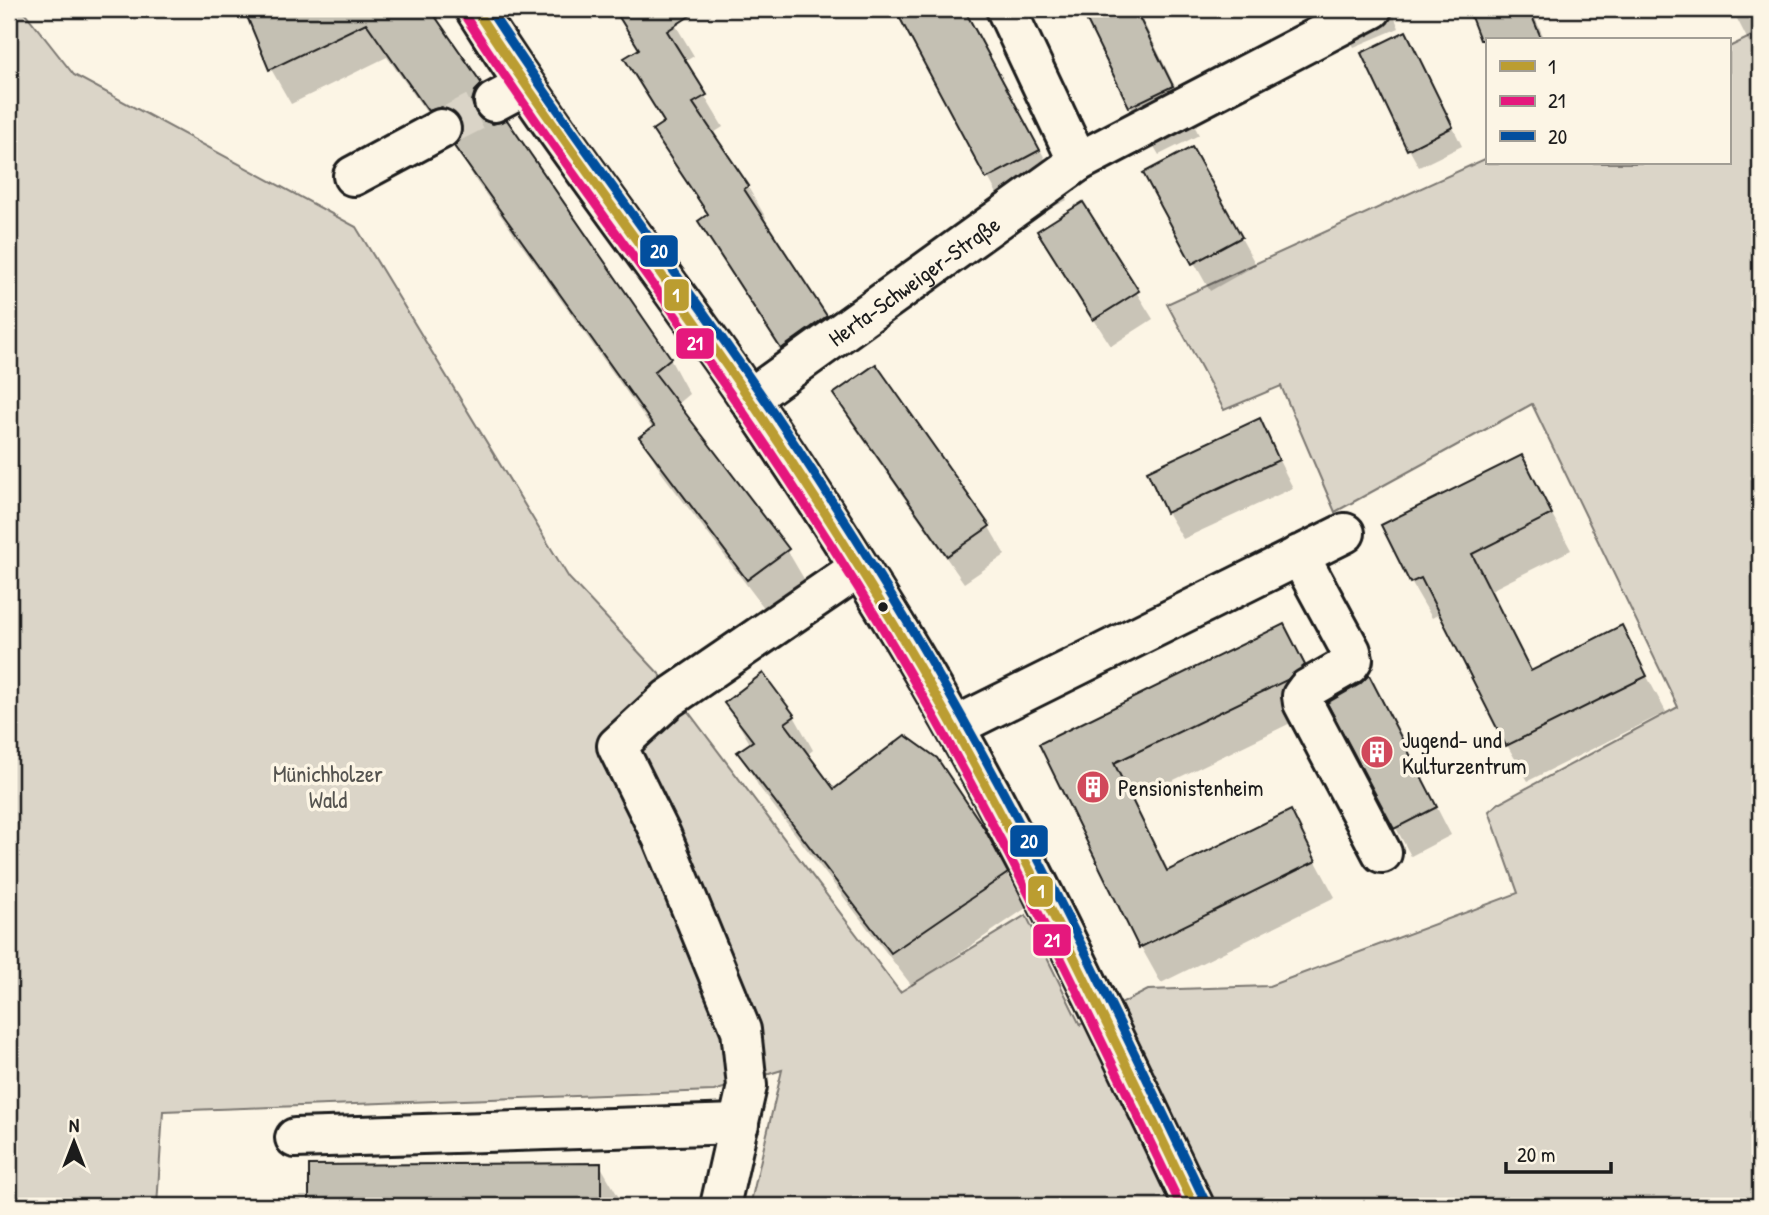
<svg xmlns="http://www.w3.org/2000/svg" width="1769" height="1215" font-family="'Patrick Hand',sans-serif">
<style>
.green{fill:#dbd5c8;stroke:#7c7872;stroke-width:2}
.shadow{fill:#0003}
.building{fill:#c4c0b3;stroke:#1c1c1c;stroke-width:2}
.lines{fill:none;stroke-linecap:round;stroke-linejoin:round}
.minor-tunnel{stroke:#dad4c7;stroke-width:38;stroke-dasharray:38 19;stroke-linecap:butt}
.minor-casing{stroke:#1c1c1c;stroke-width:44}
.minor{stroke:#fcf5e5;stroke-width:38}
.bus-1-casing{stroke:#fcf5e5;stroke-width:14}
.bus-2-casing{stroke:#fcf5e5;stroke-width:14}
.bus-3-casing{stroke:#fcf5e5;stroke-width:14}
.bus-1{stroke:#bb9d30;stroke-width:9}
.bus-2{stroke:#e5187d;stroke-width:9}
.bus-3{stroke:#024f9e;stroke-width:9}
.bus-dot{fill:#1c1c1c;stroke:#fcf5e5;stroke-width:2.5}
.labels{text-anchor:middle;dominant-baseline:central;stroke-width:7;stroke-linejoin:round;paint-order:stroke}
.street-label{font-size:23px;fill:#1c1c1c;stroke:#fcf5e5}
.poi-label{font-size:23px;fill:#1c1c1c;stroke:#fcf5e5;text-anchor:start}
.park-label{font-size:23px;fill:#555450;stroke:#fcf5e5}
.line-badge{stroke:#fcf5e5;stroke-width:2.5}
.badge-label{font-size:19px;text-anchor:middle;font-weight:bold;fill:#fff}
</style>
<rect width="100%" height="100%" fill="#fcf5e5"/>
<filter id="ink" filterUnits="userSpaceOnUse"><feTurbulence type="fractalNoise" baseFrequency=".0143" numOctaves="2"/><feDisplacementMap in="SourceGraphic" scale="14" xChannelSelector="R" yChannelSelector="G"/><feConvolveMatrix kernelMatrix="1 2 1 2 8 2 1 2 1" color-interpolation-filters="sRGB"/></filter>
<g filter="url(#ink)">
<polygon class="green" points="9,9 22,9 74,75 356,227 569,578 662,677 900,992 1026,915 1080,1025 1148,990 1269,986 1518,893 1489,811 1499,803 1678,707 1532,404 1335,512 1281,386 1224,410 1167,304 1487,158 1487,163 1729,163 1729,47 1760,32 1760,1206 750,1206 782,1070 714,1091 163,1111 157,1206 9,1206"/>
<g class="shadow">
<polygon points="246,9 427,9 480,85 500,120 495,125 670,359 689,394 677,404 787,550 807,584 768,613 661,472 642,438 653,429 476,181 456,147 460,142 450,145 387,57 291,104 271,69"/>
<polygon points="615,9 666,9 694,56 684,62 723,127 712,134 748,187 766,218 763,221 843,348 800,379 718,253 700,221 709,216 655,131 666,123 640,50"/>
<polygon points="897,9 965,9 1067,200 1015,227"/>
<polygon points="1083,9 1137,9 1199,135 1159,155 1131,107"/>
<polygon points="1332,9 1391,9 1399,28 1354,47"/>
<polygon points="1474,9 1531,9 1545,40 1487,40 1487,54 1470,10"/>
<polygon points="1732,9 1760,9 1760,50 1754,52"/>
<polygon points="1416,52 1462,146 1419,167 1409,149"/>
<polygon points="1145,174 1207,176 1256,265 1210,291"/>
<polygon points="1082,205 1153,319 1111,346 1055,259"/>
<polygon points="876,366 989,527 1005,555 964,583 851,422 835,394"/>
<polygon points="1259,421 1293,488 1183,539 1167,512"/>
<polygon points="1522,458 1571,550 1491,590 1533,672 1621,628 1666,712 1528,781 1507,745 1441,613 1432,618 1411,582"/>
<polygon points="1283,626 1324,702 1307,715 1133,800 1169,872 1290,813 1335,897 1161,983 1141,947 1041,744"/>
<polygon points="1361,685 1384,705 1451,835 1411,856 1396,828"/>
<polygon points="726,703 794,716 813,750 807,755 834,791 983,829 1026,908 912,986 759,787 740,753 751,745"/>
<polygon points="600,1165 621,1201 621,1206 311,1206 311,1166"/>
</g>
<g class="building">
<polygon points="244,9 430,9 482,84 475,91 472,101 475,113 482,120 493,124 507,120 671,358 654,372 789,549 747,580 639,437 654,426 454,146 460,140 463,130 460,118 453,111 442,107 428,111 366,23 269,70"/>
<polygon points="614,9 700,9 667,31 707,95 693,103 749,186 744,189 827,316 781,349 698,221 708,214 652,130 664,122 624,58 639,49"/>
<polygon points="895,9 964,9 1040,150 986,179"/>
<polygon points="1081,9 1135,9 1173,86 1129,107"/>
<polygon points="1468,9 1529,9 1542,40 1480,40"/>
<polygon points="1406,31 1453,127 1407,150 1361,53"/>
<polygon points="1192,147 1242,237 1192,264 1143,173"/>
<polygon points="1083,202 1139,291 1093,320 1037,231"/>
<polygon points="876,364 990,526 947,556 833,394"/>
<polygon points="1260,418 1279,460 1166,513 1147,471"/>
<polygon points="1522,455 1552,514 1472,554 1531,671 1622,625 1647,676 1506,746 1421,578 1410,583 1381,525"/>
<polygon points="1284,624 1305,665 1287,680 1114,763 1167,871 1291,810 1316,861 1139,948 1039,744"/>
<polygon points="763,673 795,716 785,723 834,789 905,735 937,758 984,828 1008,873 891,953 737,752 753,741 724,703"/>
<polygon points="1369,675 1437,807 1394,829 1327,703 1360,684"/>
<polygon points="601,1163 601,1206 309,1206 309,1165"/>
</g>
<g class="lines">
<polyline class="minor-tunnel" points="441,129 494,102"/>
<defs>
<g id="minor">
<path d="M475,9C560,144 660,268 750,400C796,468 841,537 884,607C1003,798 1097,1003 1194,1206"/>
<polyline points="1006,9 1078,162"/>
<polyline points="494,102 524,86"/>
<polyline points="353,176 441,129"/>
<path id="s1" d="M749,399L1078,162L1372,9"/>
<polyline points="1299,555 1351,651 1353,659 1349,665 1307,689 1302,696 1303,703 1382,853"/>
<polyline points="956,726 1345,533"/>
<polyline points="295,1138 739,1124"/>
<polyline points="720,1206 747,1086 741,1030 662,837 617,746 668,699 859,568"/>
</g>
</defs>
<use href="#minor" class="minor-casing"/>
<use href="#minor" class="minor"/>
<defs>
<path id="bus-1" d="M475,9C550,125 634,235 714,348C767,423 817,499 865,577C991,778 1092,992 1194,1206"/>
<path id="bus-2" d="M465,16C541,133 626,244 706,359C759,433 809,509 857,586C981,785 1080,996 1181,1206"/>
<path id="bus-3" d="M489,9C563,122 645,230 724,341C778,417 829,495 878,574C1003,775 1104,988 1205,1201"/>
</defs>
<use href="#bus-1" class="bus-1-casing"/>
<use href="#bus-2" class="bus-2-casing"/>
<use href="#bus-3" class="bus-3-casing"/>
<use href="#bus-1" class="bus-1"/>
<use href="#bus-2" class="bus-2"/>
<use href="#bus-3" class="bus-3"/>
</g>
</g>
<defs>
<symbol id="building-disc" viewBox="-11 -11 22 22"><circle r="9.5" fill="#d1495b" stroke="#fcf5e5"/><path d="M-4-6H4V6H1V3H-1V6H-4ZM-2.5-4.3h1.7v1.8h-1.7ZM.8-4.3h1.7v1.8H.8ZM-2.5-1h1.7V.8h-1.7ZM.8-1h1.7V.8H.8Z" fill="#fff"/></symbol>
</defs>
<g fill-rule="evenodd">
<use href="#building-disc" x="1358" y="733" width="38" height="38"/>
<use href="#building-disc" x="1074" y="768" width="38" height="38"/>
</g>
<circle class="bus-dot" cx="883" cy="607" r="6"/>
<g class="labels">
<g class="street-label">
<text stroke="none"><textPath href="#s1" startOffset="203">Herta-Schweiger-Straße</textPath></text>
</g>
<g class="poi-label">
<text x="1402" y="739">Jugend- und<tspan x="1402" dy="26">Kulturzentrum</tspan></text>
<text x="1118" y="787">Pensionistenheim</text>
</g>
<g class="park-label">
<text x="328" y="773">Münichholzer<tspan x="328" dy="26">Wald</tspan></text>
</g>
</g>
<g class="line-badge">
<rect x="639" y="234" width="40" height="34" rx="7" fill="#024f9e"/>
<rect x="663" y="278" width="27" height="34" rx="7" fill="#bb9d30"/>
<rect x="675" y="327" width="40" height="33" rx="7" fill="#e5187d"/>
<rect x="1009" y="824" width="40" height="34" rx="7" fill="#024f9e"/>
<rect x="1027" y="875" width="27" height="33" rx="7" fill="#bb9d30"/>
<rect x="1032" y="923" width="40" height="34" rx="7" fill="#e5187d"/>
</g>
<g class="badge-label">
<text x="659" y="258">20</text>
<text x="676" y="302">1</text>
<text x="695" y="350">21</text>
<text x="1029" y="848">20</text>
<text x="1041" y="898">1</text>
<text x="1052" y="947">21</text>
</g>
<rect width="1769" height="1215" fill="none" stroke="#fcf5e5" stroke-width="35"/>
<rect x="18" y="18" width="1734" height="1180" fill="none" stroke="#1c1c1c" stroke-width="2.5" filter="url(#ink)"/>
<rect x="1486" y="38" width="245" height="126" fill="#fcf5e5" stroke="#a29e95" stroke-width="2"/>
<rect x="1500" y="61" width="35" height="10" fill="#bb9d30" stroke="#a29e95" stroke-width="2"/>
<text x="1548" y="74" font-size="21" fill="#1c1c1c">1</text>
<rect x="1500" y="96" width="35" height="10" fill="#e5187d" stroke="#a29e95" stroke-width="2"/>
<text x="1548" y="108" font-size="21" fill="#1c1c1c">21</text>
<rect x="1500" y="131" width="35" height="10" fill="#024f9e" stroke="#a29e95" stroke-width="2"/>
<text x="1548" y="144" font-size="21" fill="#1c1c1c">20</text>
<g transform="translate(74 1142)" stroke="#fcf5e5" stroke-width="5" paint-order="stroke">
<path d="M0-5L12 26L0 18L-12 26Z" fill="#1c1c1c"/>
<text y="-10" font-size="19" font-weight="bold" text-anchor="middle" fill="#1c1c1c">N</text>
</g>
<path d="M1506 1162v10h105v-10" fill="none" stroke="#1c1c1c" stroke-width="3.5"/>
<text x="1517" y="1162" font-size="21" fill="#1c1c1c" stroke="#fcf5e5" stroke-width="5" paint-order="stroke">20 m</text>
</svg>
